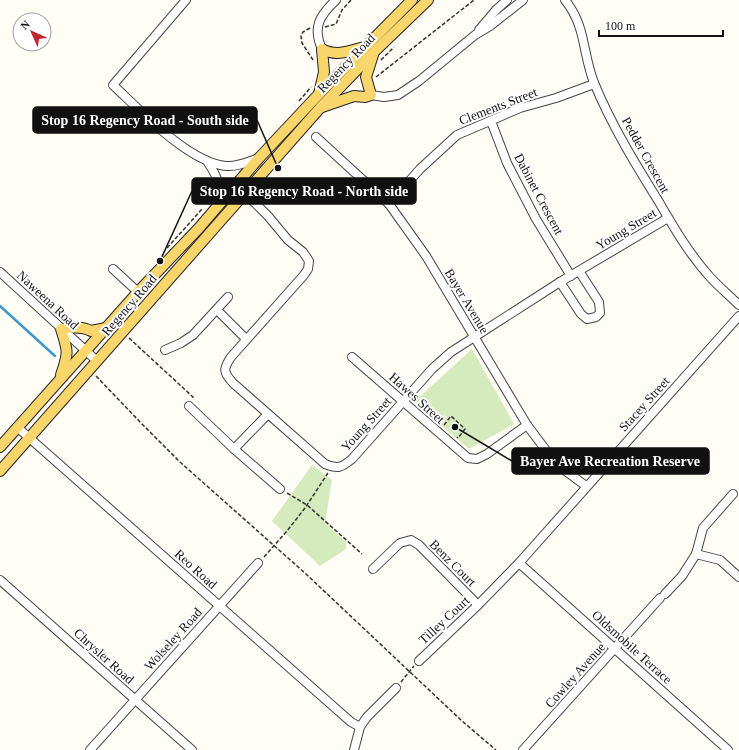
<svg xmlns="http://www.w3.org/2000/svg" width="739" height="750" font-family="Georgia,serif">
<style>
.green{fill:#d5ebbd}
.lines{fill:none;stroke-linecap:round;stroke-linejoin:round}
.stream{stroke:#3f96cf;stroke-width:2.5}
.minor-casing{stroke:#444;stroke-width:10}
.major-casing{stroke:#222;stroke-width:12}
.path{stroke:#333;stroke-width:1.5;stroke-dasharray:4 2;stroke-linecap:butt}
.minor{stroke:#fff;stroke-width:8}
.major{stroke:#f9d66b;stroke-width:10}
.labels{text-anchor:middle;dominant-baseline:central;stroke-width:4;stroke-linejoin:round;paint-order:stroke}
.street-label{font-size:13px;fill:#111;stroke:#fff}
.leader{fill:none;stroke:#111;stroke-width:1.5}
.callout-dot{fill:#111;stroke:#fff;stroke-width:1.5}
.callout{fill:#111;stroke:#111;stroke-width:1.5}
.callout-label{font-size:14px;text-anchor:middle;font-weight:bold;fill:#fff}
</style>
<rect width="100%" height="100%" fill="#fffdf5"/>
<g class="green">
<polygon points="472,349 514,424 469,449 414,402"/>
<polygon points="312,465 332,480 325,523 346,542 346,549 320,566 272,521"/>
</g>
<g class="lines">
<polyline class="stream" points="0,306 55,356"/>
<defs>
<g id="minor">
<path d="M186,0L113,85C141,111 188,162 226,166C237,167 248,162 259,158"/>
<path d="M565,0C587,27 582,55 595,85C612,126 636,165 659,202C674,228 690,255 710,277C719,287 730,296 739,305"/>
<polyline points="479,30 496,10 507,0"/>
<path d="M322,49C312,27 320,15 336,0"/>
<polyline points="371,95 384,97 398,95 419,81 475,35 490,26 523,0"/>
<polyline points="491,121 507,163 536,219 571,276"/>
<polyline points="316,137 389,204 426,256 527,425 545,449 563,469 586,486"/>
<path d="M207,161C218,177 223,188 216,207"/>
<path d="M245,193L268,216L288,240L303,252L309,261L308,269L304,275L231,357C223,369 223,372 233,383L325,464C338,469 341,468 352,459L432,369L451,352L560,282L668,218"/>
<polyline points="389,204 420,169 457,135 520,108 556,98 594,84"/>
<polyline points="113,269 138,292"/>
<polyline points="0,272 97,361"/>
<polyline points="560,282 581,314 587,319 596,317 600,313 599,302 579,271"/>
<polyline points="217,310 246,339"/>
<polyline points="165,350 181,343 193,335 228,297"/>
<polyline points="352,357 468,458 477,459 487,454 527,425"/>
<polyline points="189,406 234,449 280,489"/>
<polyline points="17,427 351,722 360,727"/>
<polyline points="234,449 268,414"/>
<polyline points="696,554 720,560 739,577"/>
<polyline points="519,563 728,750"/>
<polyline points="373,569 400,543 411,540 419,545 478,605"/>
<polyline points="0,580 192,750"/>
<polyline points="665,594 682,576 696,554 703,528 733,494"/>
<polyline points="419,661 478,605 519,563 739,316"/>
<polyline points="90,750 258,563"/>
<polyline points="354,750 360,727 367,717 396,688"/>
<polyline points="523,750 660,598"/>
</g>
<g id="major">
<path d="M322,49C336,57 350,51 364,47"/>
<polyline points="319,94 324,72 322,49"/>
<polyline points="322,107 354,96 365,97 371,95 366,77 373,55"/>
<path d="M61,375C69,352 68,351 61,329C71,327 82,326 91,331L106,328"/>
<polyline points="0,447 138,292 199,228 259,158 318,95 412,0"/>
<polyline points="0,471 320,108 374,52 428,0"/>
</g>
</defs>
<use href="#minor" class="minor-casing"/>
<use href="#major" class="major-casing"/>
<g class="path">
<polyline points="325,27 336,24 342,10 351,0"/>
<polyline points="310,28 303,32 301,36 302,43 313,60"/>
<polyline points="381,60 394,47"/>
<polyline points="376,77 474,0"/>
<polyline points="299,101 311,87"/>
<polyline points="167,248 203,208"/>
<polyline points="129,338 193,397 193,399"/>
<polyline points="96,376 142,424 180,462 306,574 462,721 496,750"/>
<polyline points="444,425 451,416 465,429 458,438 457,437"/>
<polyline points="287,493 307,505 362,554"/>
<polyline points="264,557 287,531 305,508 328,473"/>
<polyline points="401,682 414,666"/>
</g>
<use href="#minor" class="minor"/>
<use href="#major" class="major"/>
</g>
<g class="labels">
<g class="street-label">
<text transform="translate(346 63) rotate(-46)">Regency Road</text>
<text transform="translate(498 106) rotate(-21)">Clements Street</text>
<text transform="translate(646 155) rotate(61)">Pedder Crescent</text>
<text transform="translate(539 194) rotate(62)">Dabinet Crescent</text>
<text transform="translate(626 229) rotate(-31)">Young Street</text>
<text transform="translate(48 300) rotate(43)">Naweena Road</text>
<text transform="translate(467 301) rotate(59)">Bayer Avenue</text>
<text transform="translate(129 305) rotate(-49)">Regency Road</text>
<text transform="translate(417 398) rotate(42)">Hawes Street</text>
<text transform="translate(644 404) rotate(-48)">Stacey Street</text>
<text transform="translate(366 424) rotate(-48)">Young Street</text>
<text transform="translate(453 563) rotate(45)">Benz Court</text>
<text transform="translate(196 569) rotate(42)">Reo Road</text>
<text transform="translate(444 620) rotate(-43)">Tilley Court</text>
<text transform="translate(173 639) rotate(-48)">Wolseley Road</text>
<text transform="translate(632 647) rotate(42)">Oldsmobile Terrace</text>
<text transform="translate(104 656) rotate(42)">Chrysler Road</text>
<text transform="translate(575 675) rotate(-48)">Cowley Avenue</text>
</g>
</g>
<path class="leader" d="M278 168L257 120M160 261L192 191M455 427L512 461"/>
<g class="callout-dot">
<circle cx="278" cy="168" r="4"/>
<circle cx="160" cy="261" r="4"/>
<circle cx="455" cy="427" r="4"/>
</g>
<g class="callout">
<rect x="33" y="107" width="224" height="26" rx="4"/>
<rect x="192" y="178" width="224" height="26" rx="4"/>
<rect x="512" y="448" width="197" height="26" rx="4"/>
</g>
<g class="callout-label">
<text x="145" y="125">Stop 16 Regency Road - South side</text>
<text x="304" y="196">Stop 16 Regency Road - North side</text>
<text x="610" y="466">Bayer Ave Recreation Reserve</text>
</g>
<g transform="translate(32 32) rotate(315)"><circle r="19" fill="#ffffff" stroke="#a0a0a0"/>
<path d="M0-3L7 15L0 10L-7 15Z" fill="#c4262e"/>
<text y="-6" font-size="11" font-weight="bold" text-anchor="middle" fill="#111111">N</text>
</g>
<path d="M599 30v6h124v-6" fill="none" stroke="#111111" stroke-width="2"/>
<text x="605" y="30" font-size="12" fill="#111111" stroke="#ffffff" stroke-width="3" paint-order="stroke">100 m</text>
</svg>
